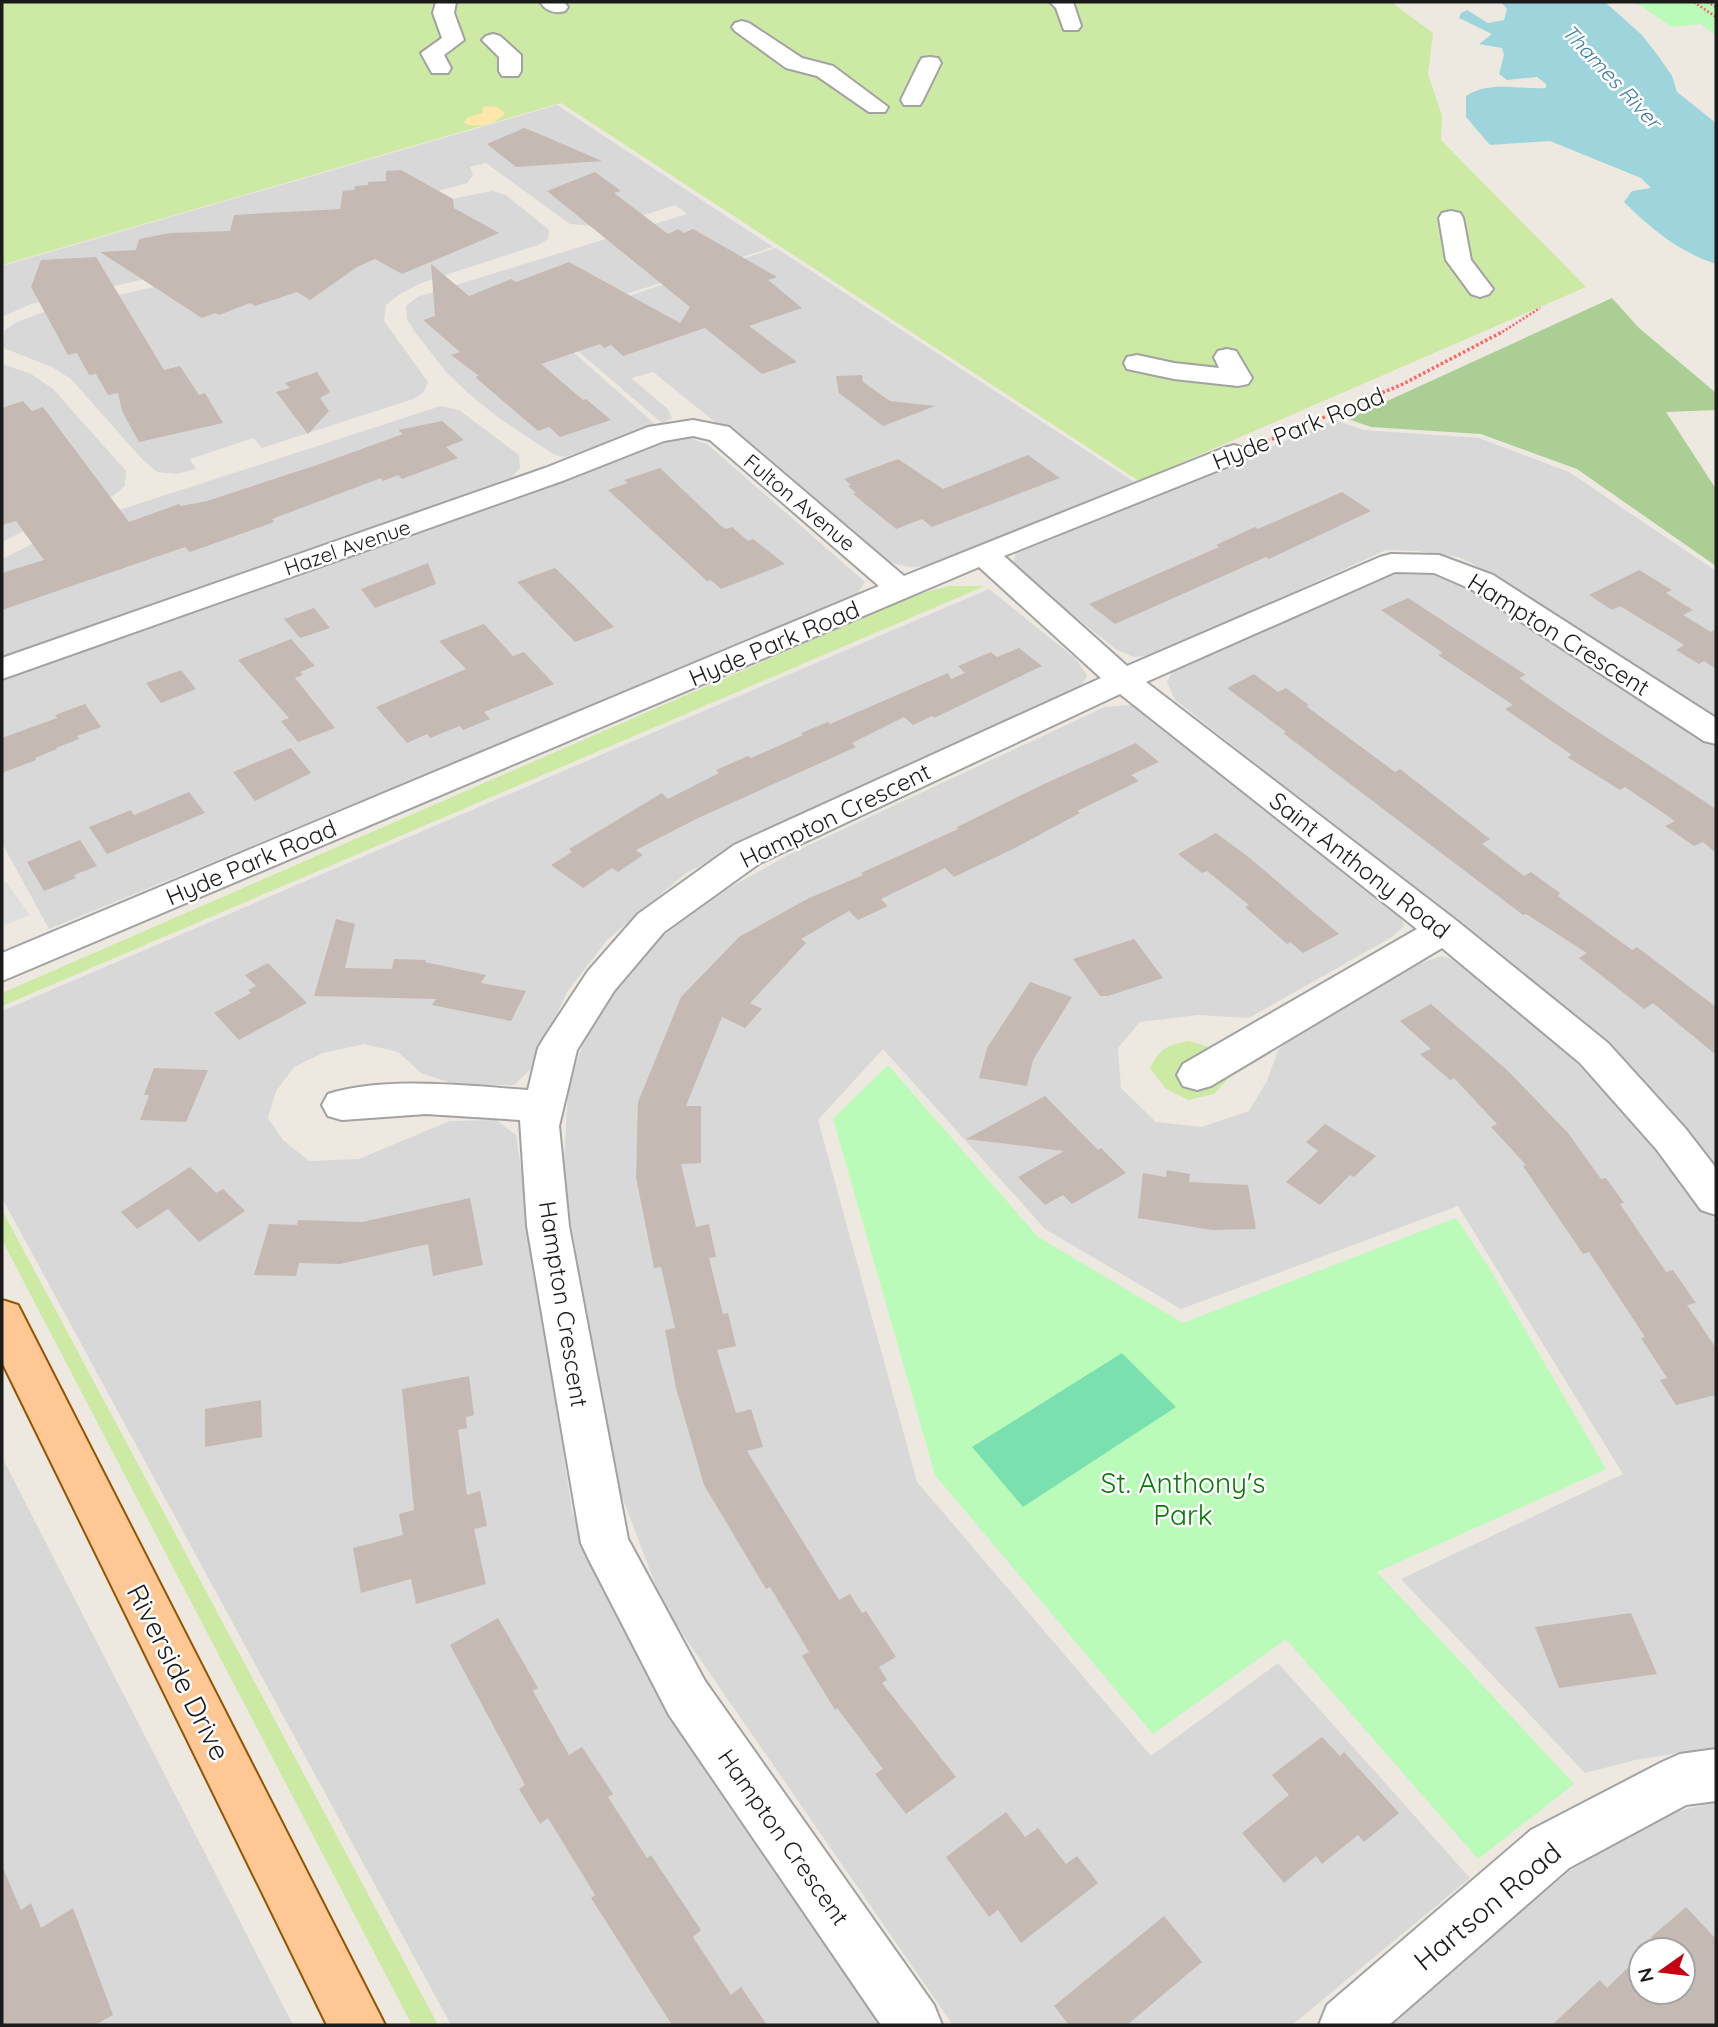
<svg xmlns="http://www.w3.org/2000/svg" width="1718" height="2027" font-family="Quicksand,sans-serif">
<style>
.residential{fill:#d9d8d8;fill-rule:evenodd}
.grass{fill:#cceaa3}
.forest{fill:#aace93}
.sand{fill:#ffe7ac}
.park{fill:#bafbb9}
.pitch{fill:#7ae0b0}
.parking{fill:#dfdfdf}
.water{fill:#9ed5dd}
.building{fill:#c5b9b3}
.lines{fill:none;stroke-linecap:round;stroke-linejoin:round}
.minor-casing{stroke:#a2a2a2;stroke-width:4}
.major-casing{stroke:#925500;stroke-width:4}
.path-far1{stroke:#ff6260;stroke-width:2.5;stroke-dasharray:2 2;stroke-linecap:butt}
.path{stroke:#ff6260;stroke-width:3.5;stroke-dasharray:2.5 2.5;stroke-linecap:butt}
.minor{fill:#fff;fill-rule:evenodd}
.major{fill:#ffc793;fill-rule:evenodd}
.labels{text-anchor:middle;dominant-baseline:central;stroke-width:5;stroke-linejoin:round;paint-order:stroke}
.far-water-label{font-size:21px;font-style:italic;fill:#427ca5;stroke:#fff}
.far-street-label{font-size:21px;fill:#1b1b1b;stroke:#fff}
.street-label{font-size:24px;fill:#1b1b1b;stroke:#fff}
.near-park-label{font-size:28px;fill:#087b07;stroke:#fff}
.near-street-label{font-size:28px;fill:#1b1b1b;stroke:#fff}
</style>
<rect width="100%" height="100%" fill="#ede8e0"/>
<g class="residential">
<polygon points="557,105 773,247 539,322 656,425 565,457 555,455 500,419 468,393 446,372 415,332 407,319 406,306 417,297 687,214 675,205 607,227 570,224 486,163 470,167 473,175 467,183 410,199 305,244 31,304 2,317 2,266"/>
<polygon points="492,191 506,195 549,230 548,239 538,245 421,283 400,294 386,305 384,321 428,382 424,392 413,399 262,448 253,438 190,459 196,469 176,474 157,472 142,459 71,379 52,367 6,349 2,345 5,330 17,322 49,310 323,250 432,203"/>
<polygon points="776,248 1136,483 936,566 908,567 889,562 653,372 631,378 668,409 672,418 662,423 545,323"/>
<polygon points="2,364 31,374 53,389 126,471 125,486 113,496 35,525 2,542"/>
<polygon points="441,406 459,410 519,455 520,468 510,479 2,658 2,559 67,527"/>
<polygon points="1335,420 1364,430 1479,438 1569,472 1716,571 1716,717 1504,580 1459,557 1417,551 1386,550 1154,655 1134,657 1117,650 1012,567 1016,552"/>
<polygon points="686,437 707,444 865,582 855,598 49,929 2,843 2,675 660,439"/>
<polygon points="1421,570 1451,574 1716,747 1716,1167 1619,1057 1535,982 1175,700 1167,682 1173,670 1386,576"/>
<polygon points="989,589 1075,658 1087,675 1081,687 819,807 686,873 607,940 567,992 532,1068 514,1085 457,1085 421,1073 398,1052 364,1044 323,1053 294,1067 276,1091 268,1118 283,1140 309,1161 359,1159 450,1121 496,1120 516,1135 572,1511 606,1597 889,2025 451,2025 2,1198 2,1011"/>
<polygon points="1132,705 1149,714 1392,904 1405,925 1392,937 1249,1018 1198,1015 1140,1022 1118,1048 1121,1088 1156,1122 1202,1127 1249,1111 1267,1081 1278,1050 1307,1024 1418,964 1442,956 1470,965 1569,1055 1674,1166 1716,1222 1716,1747 1635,1760 1585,1773 1401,1579 1623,1474 1458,1206 1181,1309 1045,1229 883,1049 818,1120 917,1482 1151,1756 1278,1663 1470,1878 1292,2025 953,2025 664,1607 615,1478 563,1178 568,1090 588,1027 633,962 701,904 790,854 1105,707"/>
<polygon points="2,1457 293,2025 2,2025"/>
<path d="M1716,1802V2025H1392L1568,1872L1662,1815ZM1641,1950H1683V1992H1641Z"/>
</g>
<g class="grass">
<polygon points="2,2 1391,2 1433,33 1428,74 1442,116 1441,140 1586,287 1139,481 561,103 2,265"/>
<polygon points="949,586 985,586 2,1006 2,993 916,595"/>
<path d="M1189,1041L1209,1047L1226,1062L1227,1080L1214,1094L1188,1100L1165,1088L1150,1068C1159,1049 1169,1044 1189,1041Z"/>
<polygon points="2,1210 438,2025 412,2025 2,1240"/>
</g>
<polygon class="forest" points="1612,298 1639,328 1716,393 1716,410 1666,412 1716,489 1716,566 1577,469 1481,434 1371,427 1348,419"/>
<path class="sand" d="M486,106L497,107L505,113C496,124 477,129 464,123L468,117L483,113L482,108Z"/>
<g class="park">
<polygon points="1635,2 1716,2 1716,36 1701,24 1672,27"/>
<polygon points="888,1065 1038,1237 1183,1323 1456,1218 1491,1271 1606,1469 1377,1572 1574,1784 1478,1859 1286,1639 1153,1734 935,1475 833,1119"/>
</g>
<polygon class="pitch" points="1122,1353 1176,1407 1023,1507 972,1447"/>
<polygon class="parking" points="6,882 30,915 2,926 2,883"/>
<path class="water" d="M1501,2H1605L1642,35L1659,57L1672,76L1677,92L1716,123V264C1679,252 1651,229 1624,202L1632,191L1651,188L1641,178L1550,141L1490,145L1466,117V96C1490,80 1519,90 1546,88V84L1537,77L1507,80L1499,74L1504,55L1502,48L1479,44L1492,34L1459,18L1461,13L1467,10L1488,23L1504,20L1507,9Z"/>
<g class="building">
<polygon points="524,128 537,133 602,161 516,167 487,144"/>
<polygon points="401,170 453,199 454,208 499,233 402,274 375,259 357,267 310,300 297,292 255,306 250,303 219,315 215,313 202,318 100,252 136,250 139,239 170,233 230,231 234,215 340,209 343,191 354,190 355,186 368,185 368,182 386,181 386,171"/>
<polygon points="595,172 621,191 614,193 668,234 678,229 684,233 693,229 777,277 768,280 802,308 749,326 797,362 762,374 705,328 623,356 611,345 604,348 600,344 541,364 583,400 586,399 611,420 560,437 549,427 538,431 475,377 479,376 451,355 460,352 423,320 435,316 431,264 469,296 511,279 516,282 569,262 680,323 690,307 547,191"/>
<polygon points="96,257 164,370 180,366 199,395 205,393 223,423 139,442 122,411 118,393 108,395 96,374 89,375 77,353 68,355 31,287 41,260"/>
<polygon points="317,372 330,392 320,398 329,411 308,434 276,392 290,388 285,383"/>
<polygon points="862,375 863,382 890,401 935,406 883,426 839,393 836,376"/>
<polygon points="23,401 32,411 43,407 129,522 179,504 181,506 207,501 323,463 403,434 398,430 442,421 464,440 446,447 458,458 402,479 398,475 383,481 381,478 272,519 274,522 190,552 185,547 2,610 2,573 44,560 16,521 2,525 2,408"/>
<polygon points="1028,455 1060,478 932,527 922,519 896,529 853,494 856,493 848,486 851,485 844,479 898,459 943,489"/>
<polygon points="660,468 720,525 726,529 732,527 748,541 753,539 785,564 721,589 711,580 707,581 608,490 628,483 624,480"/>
<polygon points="1342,492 1371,511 1269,559 1266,557 1115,624 1089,604 1219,547 1216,545 1255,527 1258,529"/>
<polygon points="428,563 436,584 375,608 361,589"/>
<polygon points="555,568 573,585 614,627 575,642 517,582"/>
<polygon points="1639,570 1672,590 1666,593 1693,610 1683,615 1711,632 1716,629 1716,669 1704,661 1699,664 1676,650 1684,645 1620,606 1612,610 1589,595"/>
<polygon points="1408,598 1526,675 1519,678 1568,712 1716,809 1716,853 1703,842 1694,846 1665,826 1675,821 1625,787 1620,790 1567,757 1572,755 1505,709 1513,705 1438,655 1443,653 1381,610"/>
<polygon points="314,608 330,628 300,638 284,619"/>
<polygon points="484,624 513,656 524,652 554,684 484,712 490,719 463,730 460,726 430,738 427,734 407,743 376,707 466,669 439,641"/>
<polygon points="291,639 315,666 300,672 303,675 295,678 335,728 298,742 281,721 289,718 238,660"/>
<polygon points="1019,648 1042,666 934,718 932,716 913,725 904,717 852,743 856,747 696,819 636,850 643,855 618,872 612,868 583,888 551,865 572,852 569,849 662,793 668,799 719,773 716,770 748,756 751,758 803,735 801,733 828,722 830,724 948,673 951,679 965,673 958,666 991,652 997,657"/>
<polygon points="181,670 196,689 161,703 146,683"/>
<polygon points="1254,674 1278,692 1286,688 1309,705 1306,706 1395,772 1400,769 1490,839 1482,844 1524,876 1531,872 1560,893 1558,896 1632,950 1637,947 1716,1007 1716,1055 1653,1003 1644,1009 1579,958 1587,953 1526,914 1523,915 1283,733 1286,732 1227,688"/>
<polygon points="85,704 101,727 77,736 79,739 56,748 57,749 35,758 36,760 2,773 2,738 57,718 55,715"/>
<polygon points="1136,743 1159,762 1131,775 1139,781 1077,811 1080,813 1013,849 954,877 945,868 881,899 888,906 858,920 849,911 801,939 806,943 750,1003 762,1009 745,1028 722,1017 686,1106 701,1106 701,1163 681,1164 696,1227 709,1224 716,1257 709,1258 723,1314 728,1313 736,1346 717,1350 736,1413 751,1409 763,1447 747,1451 839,1600 850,1594 862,1613 866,1611 896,1657 879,1667 887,1680 882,1683 956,1777 906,1814 875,1774 883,1769 837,1708 835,1710 802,1656 809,1652 770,1587 766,1589 704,1485 676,1388 665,1330 675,1328 661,1267 654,1268 636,1177 638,1102 681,997 739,937 807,899 863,875 861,873 958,829 957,827 1044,784"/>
<polygon points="291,748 311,773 255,801 233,772"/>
<polygon points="189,792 205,813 107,854 89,827 131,810 134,815"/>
<polygon points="1216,833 1251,859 1339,934 1303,953 1290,942 1287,944 1245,907 1249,905 1207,871 1202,873 1178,854"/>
<polygon points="80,840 97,866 74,875 76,878 44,891 27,862"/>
<polygon points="336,919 355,924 345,968 392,969 394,959 426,960 425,962 486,975 481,983 526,991 511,1021 432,1005 436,999 314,996"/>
<polygon points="1134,939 1163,978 1108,996 1100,996 1073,959"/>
<polygon points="268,963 307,1003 239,1040 214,1013 251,993 248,990 256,986 245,975"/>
<polygon points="1030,982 1072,997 1033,1060 1027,1086 979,1078 987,1048"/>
<polygon points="1431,1004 1507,1070 1568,1133 1601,1179 1606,1178 1624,1203 1620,1204 1666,1272 1673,1270 1696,1303 1687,1305 1716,1348 1716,1395 1676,1405 1660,1380 1667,1378 1641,1338 1645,1337 1589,1252 1583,1254 1523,1166 1526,1165 1491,1127 1497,1124 1454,1078 1450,1080 1420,1054 1431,1049 1400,1021"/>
<polygon points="154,1068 208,1070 186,1122 140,1120 149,1095 144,1095"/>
<polygon points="1045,1096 1098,1150 1101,1148 1126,1173 1072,1204 1063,1195 1045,1205 1018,1177 1064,1151 966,1139"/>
<polygon points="1325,1124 1376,1156 1354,1177 1350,1175 1320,1205 1286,1182 1318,1151 1306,1142"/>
<polygon points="190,1167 216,1193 223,1189 245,1211 199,1242 168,1209 137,1229 121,1212"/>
<polygon points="1167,1170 1190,1174 1189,1182 1248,1185 1256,1229 1212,1230 1138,1218 1143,1173 1166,1177"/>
<polygon points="470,1198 483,1265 433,1276 428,1244 340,1264 299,1263 296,1276 254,1275 269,1224 297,1225 298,1220 362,1222"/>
<polygon points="469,1376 474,1415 466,1417 467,1428 458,1430 467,1495 480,1491 487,1526 474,1529 486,1584 416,1604 411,1579 361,1593 353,1548 403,1535 399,1514 414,1510 402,1389"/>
<polygon points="261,1400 262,1437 205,1447 205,1409"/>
<polygon points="1631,1613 1657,1674 1559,1688 1535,1627"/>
<polygon points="498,1618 538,1688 533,1691 569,1755 582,1747 613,1794 608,1797 647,1858 651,1855 701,1930 693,1937 731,1995 741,1987 767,2025 672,2025 591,1898 595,1895 548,1818 540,1824 519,1789 525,1785 450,1645"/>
<polygon points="1322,1737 1340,1756 1344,1752 1399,1813 1364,1842 1358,1835 1322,1864 1316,1856 1284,1883 1242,1833 1289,1795 1272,1775"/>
<polygon points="1006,1812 1025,1837 1038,1828 1066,1864 1077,1856 1098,1883 1021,1943 998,1910 989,1917 946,1857"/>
<polygon points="2,1866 21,1910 31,1903 41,1928 73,1908 113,2015 95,2025 2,2025"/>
<polygon points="1686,1907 1716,1939 1716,2025 1552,2025 1600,1980 1607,1988 1641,1955 1641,1992 1683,1992 1683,1950 1646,1950 1655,1941 1651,1937"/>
<polygon points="1164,1916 1202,1962 1127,2025 1069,2025 1054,2006"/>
</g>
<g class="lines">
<defs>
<g id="minor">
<polygon points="436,2 456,2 454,13 464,40 444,55 451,68 448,73 432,73 421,53 442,38 433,13"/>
<path d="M540,2H564L568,7L565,11C555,14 546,11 540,2Z"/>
<polygon points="1050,2 1073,2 1081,26 1078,30 1064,30 1056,8"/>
<polygon points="742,21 749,23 802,58 833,66 888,107 885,112 869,112 817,76 786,68 735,31 732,27 735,23"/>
<polygon points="493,34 500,36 521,55 521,71 518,76 502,76 499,71 499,57 482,40 486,36"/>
<polygon points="930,57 938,58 941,63 923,100 920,105 904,105 901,100 919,63 922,58"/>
<polygon points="1451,211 1460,213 1463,218 1471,260 1493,289 1489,294 1480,297 1471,294 1446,260 1439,218 1442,213"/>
<polygon points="1227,349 1236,351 1252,378 1248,384 1238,386 1174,379 1127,369 1124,363 1127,357 1137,355 1174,363 1219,368 1214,357 1218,351"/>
<path d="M693,420L729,427L904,576L1224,448L1234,445L1244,448L1248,454L1244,460L1004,556L1127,666L1380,557L1391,554L1439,555L1493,575L1716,718V744L1704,741L1471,589L1434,573L1395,572L1146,682L1457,921L1608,1043L1685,1128L1716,1168V1215L1701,1210L1657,1150L1580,1063L1442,948L1211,1086L1197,1090L1183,1086L1177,1075L1183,1064L1417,929L1120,694L760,863L664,932L614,991L577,1050L559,1126L569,1226L628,1539L705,1681L934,2005L942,2025H881L669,1715L588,1558L581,1543L527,1226L520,1120L426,1114L342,1120L328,1116L322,1105L328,1094C384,1076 469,1086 528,1090L538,1048L544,1038L588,971L638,914L734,845L1101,678L979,567L2,981V953L879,586L710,440L693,436L664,441L565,480L2,679V658L545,468L648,427Z"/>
<polygon points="1716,1749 1716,1801 1686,1805 1569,1868 1389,2025 1319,2025 1327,2005 1531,1830 1662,1762 1680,1754"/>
</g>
<polygon id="major" points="2,1300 18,1305 385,2025 327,2025 2,1362"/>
</defs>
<use href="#minor" class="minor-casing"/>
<use href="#major" class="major-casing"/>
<g class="path-far1">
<polyline points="1694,2 1716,17"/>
<polyline points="1707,2 1716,7"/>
<polyline points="1499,334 1540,308"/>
</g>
<polyline class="path" points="1258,445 1403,384 1502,332"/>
<use href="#minor" class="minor"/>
<use href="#major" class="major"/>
</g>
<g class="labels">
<g class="far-water-label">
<text transform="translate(1612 76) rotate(47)">Thames River</text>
</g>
<g class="far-street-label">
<text transform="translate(800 502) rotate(40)">Fulton Avenue</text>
<text transform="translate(347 547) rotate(-19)">Hazel Avenue</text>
</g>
<g class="street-label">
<text transform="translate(1298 428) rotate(-22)">Hyde Park Road</text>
<text transform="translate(1559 634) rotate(32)">Hampton Crescent</text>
<text transform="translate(774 643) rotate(-23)">Hyde Park Road</text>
<text transform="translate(835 815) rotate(-26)">Hampton Crescent</text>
<text transform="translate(251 862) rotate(-23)">Hyde Park Road</text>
<text transform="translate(1360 865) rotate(38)">Saint Anthony Road</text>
<text transform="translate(564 1304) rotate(81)">Hampton Crescent</text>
<text transform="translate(784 1837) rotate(55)">Hampton Crescent</text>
</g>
<g class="near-park-label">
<text x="1183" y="1482">St. Anthony's<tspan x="1183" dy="32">Park</tspan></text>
</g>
<g class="near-street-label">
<text transform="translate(179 1672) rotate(63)">Riverside Drive</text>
<text transform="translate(1487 1906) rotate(-40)">Hartson Road</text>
</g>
</g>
<rect width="1718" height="2027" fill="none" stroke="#1b1b1b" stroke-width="7"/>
<g transform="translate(1662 1971) rotate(256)"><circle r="33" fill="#ffffff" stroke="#a4a4a4" stroke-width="2"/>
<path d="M0-5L12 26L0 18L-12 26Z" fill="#c60012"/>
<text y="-10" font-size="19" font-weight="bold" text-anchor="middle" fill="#1b1b1b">N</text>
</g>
</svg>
